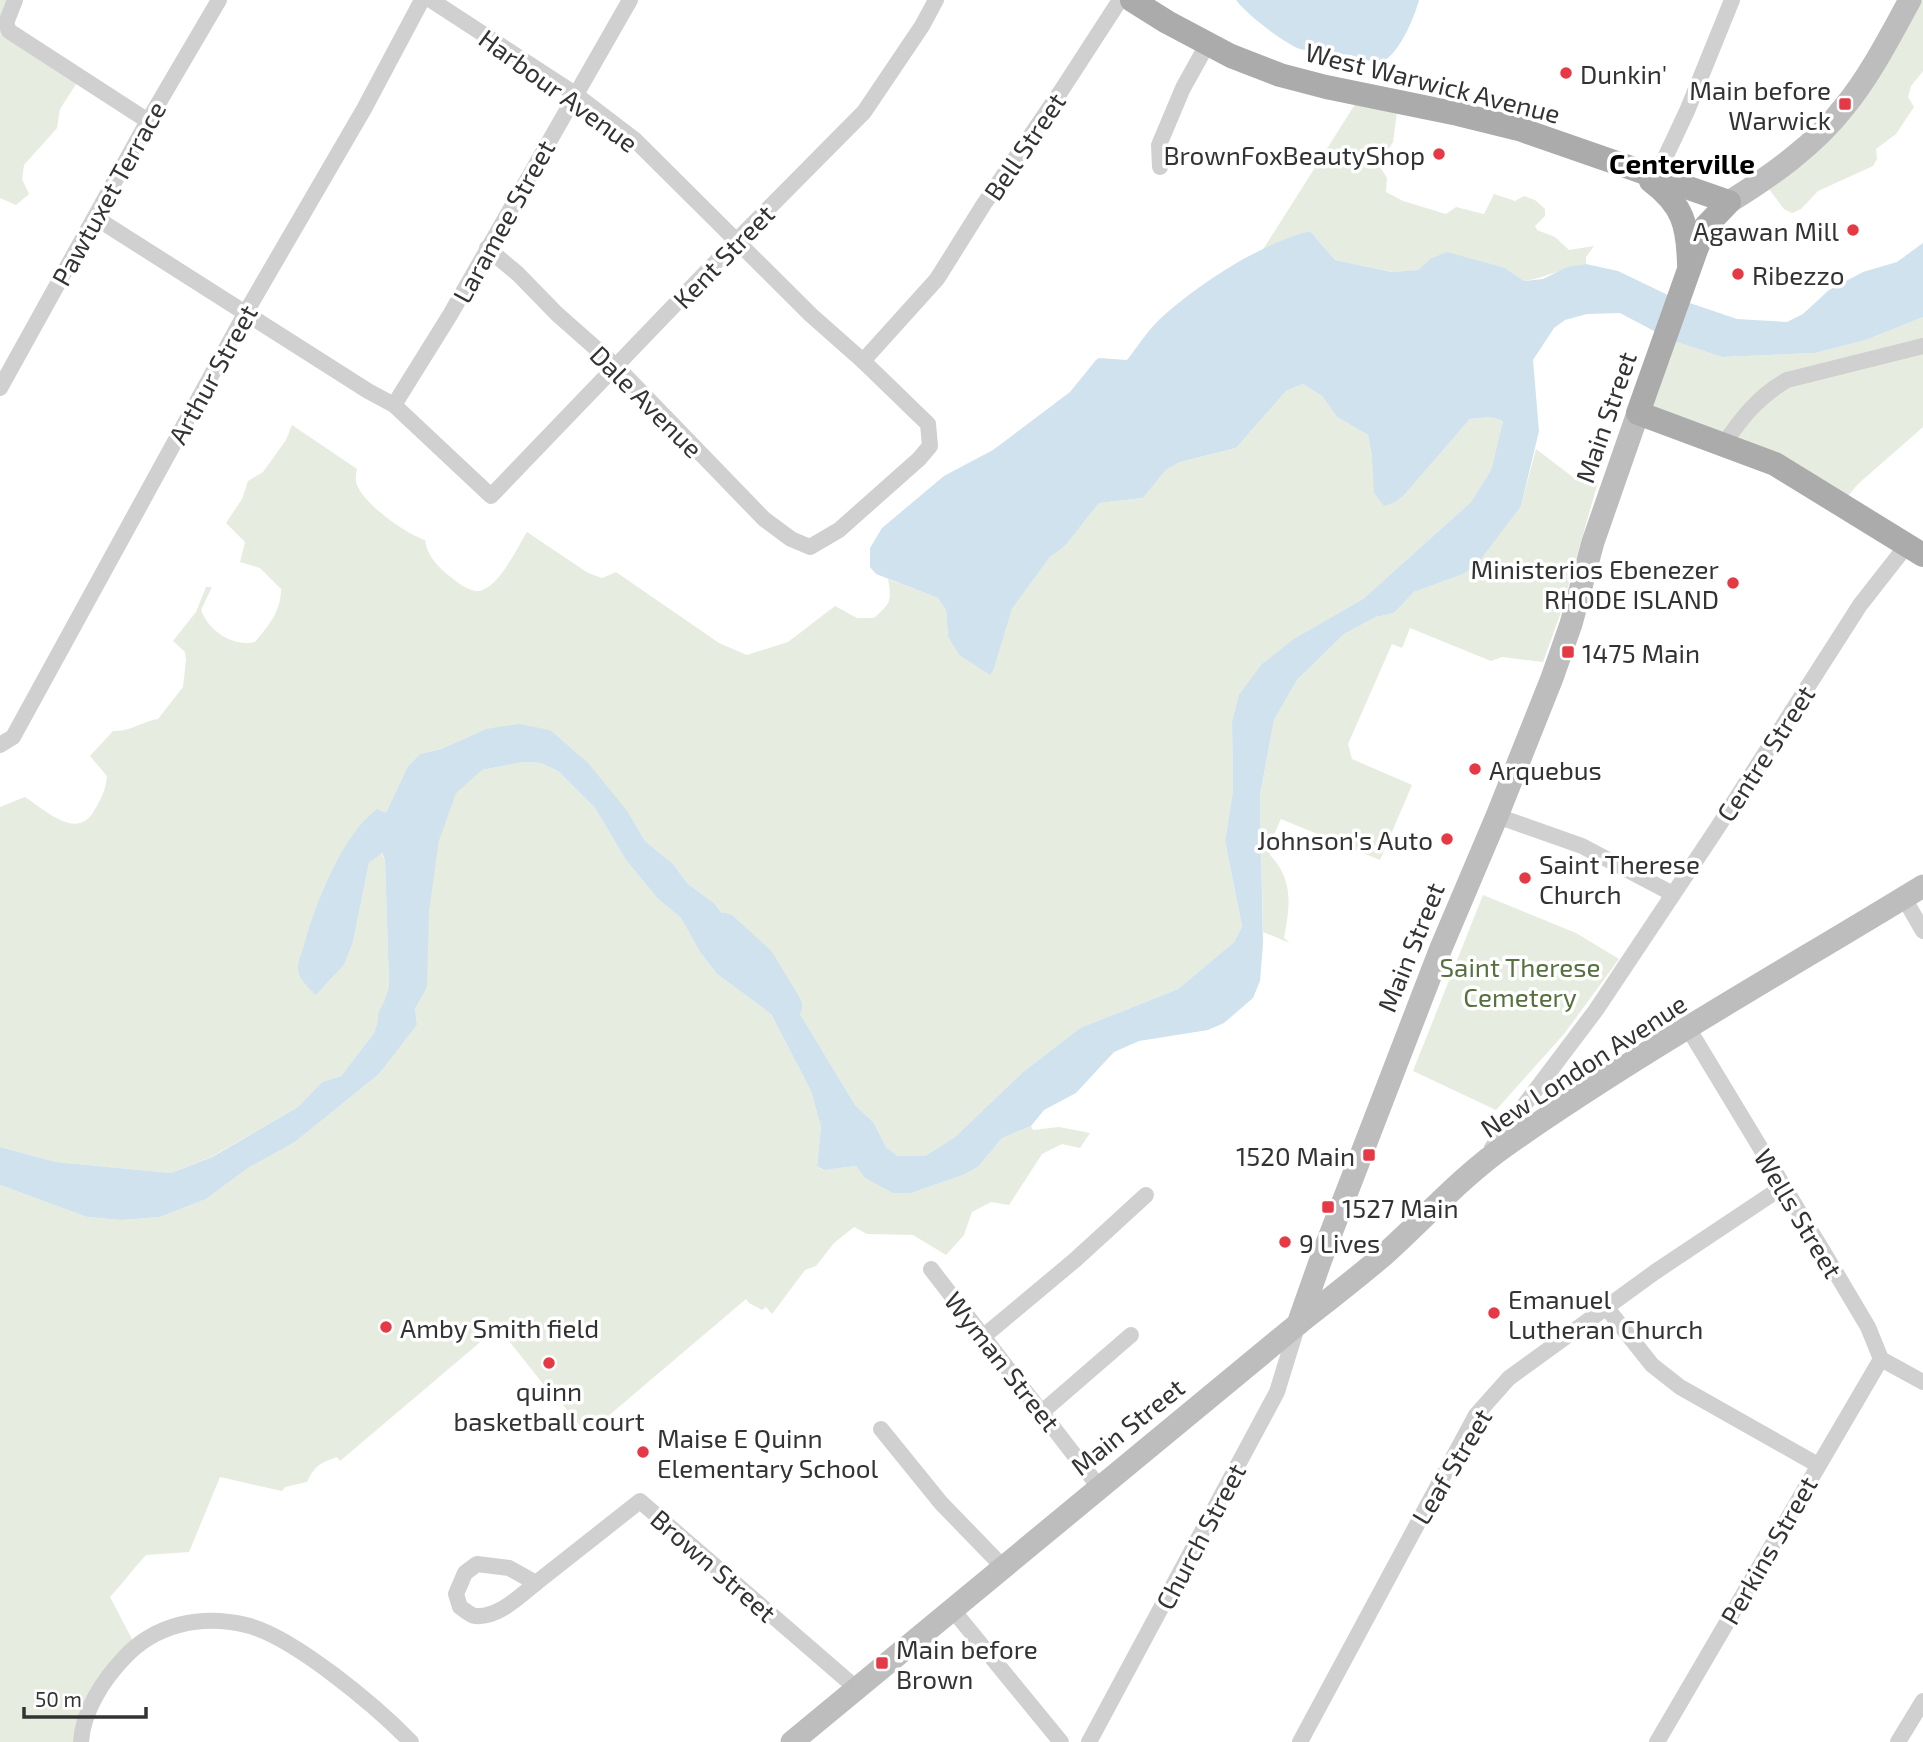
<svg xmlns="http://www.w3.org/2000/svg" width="1923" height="1742" font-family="'Exo 2',sans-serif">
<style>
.green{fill:#e6ecdf}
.water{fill:#cfe2ee}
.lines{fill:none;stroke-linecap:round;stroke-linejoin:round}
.river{stroke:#cfe2ee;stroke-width:30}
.minor{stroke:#d0d0d0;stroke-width:16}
.secondary{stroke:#bdbdbd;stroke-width:23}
.primary{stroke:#ababab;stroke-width:24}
.poi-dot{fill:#e63946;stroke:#fff;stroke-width:2.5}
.labels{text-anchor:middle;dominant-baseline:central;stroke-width:7;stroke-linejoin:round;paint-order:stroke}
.poi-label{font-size:26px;fill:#333;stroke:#fff;text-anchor:start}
.street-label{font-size:26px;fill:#333;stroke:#fff}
.park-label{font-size:26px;fill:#56703f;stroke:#fff}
.neighbourhood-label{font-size:28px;font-weight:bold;fill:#000;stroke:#fff}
</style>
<rect width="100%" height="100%" fill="#fff"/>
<g class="green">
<polygon points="0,0 16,0 9,26 80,78 60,109 57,128 24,165 22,179 29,194 16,205 0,198"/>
<polygon points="1910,0 1923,0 1923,71 1911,86 1908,97 1914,107 1896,134 1876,149 1877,159 1873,166 1818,191 1801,209 1792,213 1784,209 1763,181 1796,156"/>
<path d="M1361,95L1398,104L1393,142L1379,165L1387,178L1386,192L1403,201L1446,214L1456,207L1484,214L1494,194L1515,201L1524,196L1535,200L1545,209V216L1535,226L1537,230L1555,237L1569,250L1594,246L1586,257V264C1564,267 1546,278 1524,281L1505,268L1430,259L1418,270L1393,272L1335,260L1310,231L1262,251Z"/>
<polygon points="1923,317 1923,427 1858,484 1843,502 1642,413 1671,340 1722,357 1815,353 1866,340"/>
<path d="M1303,384L1322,396L1337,417L1368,435L1372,457L1405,494L1470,419L1491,417L1503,421L1491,470L1471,502L1363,599L1295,638L1232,722L1233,791L1225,841L1242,926L1234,942L1178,989L1080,1028L1023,1072L955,1137L925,1156H896L886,1147L874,1123L855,1105L802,1017L714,903L688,884L673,864L645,841L628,812L486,729L441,749L420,754L408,766L386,814L316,995L344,965L353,942L369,863L381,853L385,860L389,986L374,1033L341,1076L322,1082L298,1107L211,1157L171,1173L56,1162L0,1147V807L25,797C45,810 77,841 94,811C101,799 106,790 107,776L90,756L113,731C130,732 141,722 158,719L183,687L186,660L185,652L173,641L196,612L206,587H212L201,610C209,631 232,647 255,642C268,626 281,612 281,589L260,568L240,562L245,542L226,523L242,499L248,481L263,472L286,440L292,425L357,469C356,474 355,481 357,485C364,504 406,534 425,540C427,555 437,566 448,575C457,582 465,589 476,591C497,592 517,548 527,532L588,573L602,578L616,572L719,643L747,655L788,642L835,606L857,618H874C891,603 892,601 888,579L938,598L946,610L948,637L959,655L989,674L994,669L1012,609L1050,557L1065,546L1099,503L1143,498L1166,470L1180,462L1236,448L1286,391Z"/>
<path d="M1536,449L1574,478L1598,482L1560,615L1543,662L1502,657L1491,661L1410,628L1402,648L1392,644L1348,744L1352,759L1412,785L1380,860L1281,819L1270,844V855C1294,880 1290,907 1284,938L1290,943L1263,932L1260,795L1274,720L1297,680L1344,634L1376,617L1394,613L1414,592L1463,574L1521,506Z"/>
<path d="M523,762L541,763L558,771L595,808L626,860L658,899L681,918L700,952L717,974L771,1014L811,1091L821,1127L817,1166L823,1170L856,1166L865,1178L911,1193L963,1175L978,1167L1002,1138L1031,1126L1033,1130L1059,1127L1090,1133L1080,1148L1062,1144L1042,1154L1009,1205L991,1202L972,1212L964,1235L946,1255L913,1235L867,1234L854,1227L834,1243L816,1266L805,1270L772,1314L766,1307L762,1310L749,1303L746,1299L587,1434L557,1398L555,1399L498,1327L340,1461L337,1457C319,1464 316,1464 307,1482L285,1487L282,1491L220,1477L189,1552L146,1555C133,1569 123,1583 110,1597L133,1641L120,1661L82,1742H0V1185L87,1217L121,1220L160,1217L206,1199L248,1168L295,1142L379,1074L417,1025L412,978L414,860L426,828L419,811L426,794L456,775Z"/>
<polygon points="1483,895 1576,933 1619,959 1564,1034 1496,1110 1413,1071"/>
</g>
<g class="water">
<path d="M1236,0H1419C1415,16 1402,46 1389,57C1379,67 1365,59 1354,56C1336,52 1317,54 1300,49C1285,44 1245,13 1236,0Z"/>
<path d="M1310,231L1335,260L1392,272L1418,270L1430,259L1447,252L1505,268L1524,281L1543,279L1567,267L1586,264L1618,271L1672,297L1737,319L1787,322L1803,314L1829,290L1863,272L1897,262L1923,243V317L1866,340L1815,353L1722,357L1671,340L1620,313L1587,314L1565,320L1554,328L1533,360L1539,431L1521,506L1477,564L1463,574L1414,592L1394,613L1376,617L1344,634L1297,680L1274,720L1260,795L1263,944L1260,981L1253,998L1224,1023L1208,1030L1139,1041L1114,1052L1076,1093L1044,1110L1031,1126L1002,1138L978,1167L963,1175L911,1193H893L865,1178L856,1166L824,1170L817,1166L821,1127L811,1091L771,1014L717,974L700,952L681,918L658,899L626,860L595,808L558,771L541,763L523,762L456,775L426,794L419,811L426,828L414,860L412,978L417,1025L379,1074L295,1142L248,1168L206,1199L160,1217L121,1220L87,1217L0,1185V1147L56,1162L171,1173L212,1157L298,1107L322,1082L341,1076L374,1033L389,986L385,860L382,853L369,863L353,942L344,965L316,995C309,988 298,979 298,968C298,960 303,950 305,942C316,902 343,834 377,809L386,813L408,766L420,754L441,749L486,729L519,724L550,730L588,763L628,812L645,841L673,864L688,884L714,903L802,1017L855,1105L874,1123L886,1147L897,1156H925L955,1137L1023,1072L1080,1028L1178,989L1234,942L1242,926L1225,841L1233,791L1232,722L1239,695L1261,665L1295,638L1363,599L1471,502L1491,470L1503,421L1491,417L1470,419L1405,494L1395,502L1384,506L1374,493L1372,457L1368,435L1337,417L1322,396L1303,384L1286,391L1236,448L1180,462L1166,470L1143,498L1099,503L1065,546L1050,557L1012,609L994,669L990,675L959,655L948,637L946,610L938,598L876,574L870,567V548L882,528L944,476L993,450L1070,392L1096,360L1099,358L1127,360C1138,346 1148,330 1161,318C1201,282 1258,245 1310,231Z"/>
</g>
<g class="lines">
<g class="river">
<polyline points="724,928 760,961 787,1006"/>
<polyline points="393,1017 412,983 414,910 424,838 443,785 479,752"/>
</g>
<g class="minor">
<polyline points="15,0 6,23 9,31 148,121"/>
<polyline points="431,0 575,94 634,139 811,315 863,361 928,424 930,446 919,459 839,530 810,547 791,539 764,519 617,367 557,314 518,274 487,248"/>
<polyline points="1160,167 1159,145 1183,88 1208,43"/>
<polyline points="1656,177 1687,111 1732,0"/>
<polyline points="96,218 368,391 394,405 491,496 736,241 864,112 922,26 936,0"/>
<polyline points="863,361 937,279 984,204 1061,91 1120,0"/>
<polyline points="0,388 148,121 219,0"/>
<polyline points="394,405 450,315 630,0"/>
<path d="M1724,444C1742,417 1759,396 1787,380L1923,346"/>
<polyline points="0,745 13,737 246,312 364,109 422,0"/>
<polyline points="1497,816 1582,846 1673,894"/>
<polyline points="1904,898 1923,931"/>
<polyline points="1688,1028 1833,1268 1868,1327 1881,1359 1923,1382"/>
<polyline points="1492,1148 1596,1010 1716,830 1860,605 1907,545"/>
<polyline points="931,1269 1099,1487"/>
<polyline points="1606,1307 1652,1365 1680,1387 1818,1465"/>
<polyline points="984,1336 1075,1260 1146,1195"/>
<polyline points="1042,1412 1131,1335"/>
<polyline points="881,1429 941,1503 1003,1567"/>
<path d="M477,1564L509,1568L536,1583C520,1596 498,1618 475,1616C470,1615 465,1610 460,1607L456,1594L465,1573Z"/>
<polyline points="536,1583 640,1501 856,1688"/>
<polyline points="952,1609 1061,1742"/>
<path d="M81,1742C83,1711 103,1680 124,1658C155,1624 202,1614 246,1625C293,1636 377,1707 411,1742"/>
<polyline points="1089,1742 1277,1392 1298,1324"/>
<polyline points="1300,1742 1476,1415 1509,1378 1655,1272 1784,1186"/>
<polyline points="1657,1742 1881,1359"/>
<polyline points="1898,1742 1923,1701"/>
</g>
<g class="secondary">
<path d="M1729,202C1771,176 1815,145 1845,106C1871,74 1890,36 1910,0"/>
<path d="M1298,1324C1327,1301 1357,1278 1385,1254C1426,1217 1462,1176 1508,1144C1641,1051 1784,971 1923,886"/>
<polyline points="792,1742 1298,1324 1321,1259 1441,948 1497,816 1552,678 1571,624 1593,542 1638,413"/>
</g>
<g class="primary">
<polyline points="1132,0 1167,22 1231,56 1280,75 1326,87 1458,114 1519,129 1729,202 1706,226 1696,250 1638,413 1775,464 1923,555"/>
<path d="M1651,181C1683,205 1688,225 1689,264"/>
</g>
</g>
<g class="poi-dot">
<circle cx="1566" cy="73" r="7"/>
<rect x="1838" y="97" width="14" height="14" rx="3.5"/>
<circle cx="1439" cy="154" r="7"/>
<circle cx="1853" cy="230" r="7"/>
<circle cx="1738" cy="274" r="7"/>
<circle cx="1733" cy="583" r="7"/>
<rect x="1561" y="645" width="14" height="14" rx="3.5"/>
<circle cx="1475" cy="769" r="7"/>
<circle cx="1447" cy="839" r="7"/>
<circle cx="1525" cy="878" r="7"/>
<rect x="1362" y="1148" width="14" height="14" rx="3.5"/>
<rect x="1321" y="1200" width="14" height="14" rx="3.5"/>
<circle cx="1285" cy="1242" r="7"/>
<circle cx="1494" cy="1313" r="7"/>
<circle cx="386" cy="1327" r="7"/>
<circle cx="549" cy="1363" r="7"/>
<circle cx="643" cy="1452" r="7"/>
<rect x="875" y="1656" width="14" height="14" rx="3.5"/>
</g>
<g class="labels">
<g class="poi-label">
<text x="1580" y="73">Dunkin'</text>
<text x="1831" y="89" text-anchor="end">Main before<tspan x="1831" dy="30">Warwick</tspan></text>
<text x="1425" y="154" text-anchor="end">BrownFoxBeautyShop</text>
<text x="1839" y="230" text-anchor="end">Agawan Mill</text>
<text x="1752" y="274">Ribezzo</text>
<text x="1719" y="568" text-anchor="end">Ministerios Ebenezer<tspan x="1719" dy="30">RHODE ISLAND</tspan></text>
<text x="1582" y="652">1475 Main</text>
<text x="1489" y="769">Arquebus</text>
<text x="1433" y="839" text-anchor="end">Johnson's Auto</text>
<text x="1539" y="863">Saint Therese<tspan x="1539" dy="30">Church</tspan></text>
<text x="1355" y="1155" text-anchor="end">1520 Main</text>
<text x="1342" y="1207">1527 Main</text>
<text x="1299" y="1242">9 Lives</text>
<text x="1508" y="1298">Emanuel<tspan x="1508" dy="30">Lutheran Church</tspan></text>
<text x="400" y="1327">Amby Smith field</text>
<text x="549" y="1390" text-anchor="middle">quinn<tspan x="549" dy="30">basketball court</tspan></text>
<text x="657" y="1437">Maise E Quinn<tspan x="657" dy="30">Elementary School</tspan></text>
<text x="896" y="1648">Main before<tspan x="896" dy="30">Brown</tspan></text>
</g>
<g class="street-label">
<text transform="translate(1433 82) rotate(14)">West Warwick Avenue</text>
<text transform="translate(559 90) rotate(36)">Harbour Avenue</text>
<text transform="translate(1024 146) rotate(-56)">Bell Street</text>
<text transform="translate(108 193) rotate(-61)">Pawtuxet Terrace</text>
<text transform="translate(503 221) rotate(-61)">Laramee Street</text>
<text transform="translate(723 256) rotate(-46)">Kent Street</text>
<text transform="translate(212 374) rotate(-61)">Arthur Street</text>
<text transform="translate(647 401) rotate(45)">Dale Avenue</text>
<text transform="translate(1605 417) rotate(-71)">Main Street</text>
<text transform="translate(1765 753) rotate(-57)">Centre Street</text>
<text transform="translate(1410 947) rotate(-68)">Main Street</text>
<text transform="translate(1583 1065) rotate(-33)">New London Avenue</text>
<text transform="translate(1799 1213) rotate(59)">Wells Street</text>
<text transform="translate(1003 1361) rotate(52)">Wyman Street</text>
<text transform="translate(1127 1426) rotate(-39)">Main Street</text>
<text transform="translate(1451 1466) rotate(-59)">Leaf Street</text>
<text transform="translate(1200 1536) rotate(-62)">Church Street</text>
<text transform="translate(1768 1550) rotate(-60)">Perkins Street</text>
<text transform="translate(714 1565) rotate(41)">Brown Street</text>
</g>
<g class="park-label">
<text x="1520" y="966">Saint Therese<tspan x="1520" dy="30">Cemetery</tspan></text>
</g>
<g class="neighbourhood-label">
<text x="1682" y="163">Centerville</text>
</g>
</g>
<path d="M24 1707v10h122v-10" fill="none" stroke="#333333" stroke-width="3.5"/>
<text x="35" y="1707" font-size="21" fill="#333333" stroke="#ffffff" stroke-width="5" paint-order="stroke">50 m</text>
</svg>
